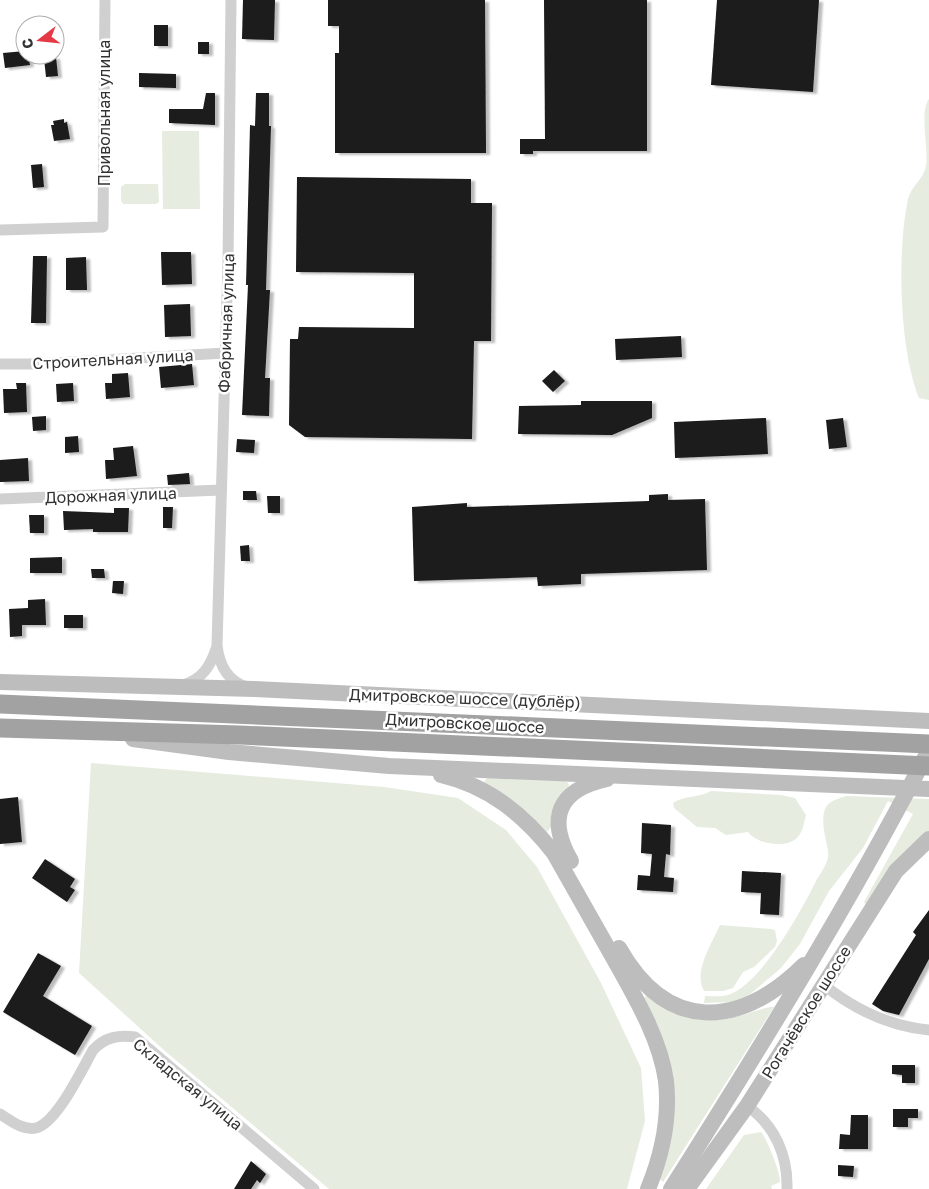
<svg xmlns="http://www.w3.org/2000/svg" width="929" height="1189" font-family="'Golos Text',sans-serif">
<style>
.green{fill:#e6ecdf}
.building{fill:#1a1a1a;filter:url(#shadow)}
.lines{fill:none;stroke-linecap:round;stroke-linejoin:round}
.minor{stroke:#d0d0d0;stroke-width:11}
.secondary{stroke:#bdbdbd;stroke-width:16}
.trunk{stroke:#a2a2a2;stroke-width:19}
.labels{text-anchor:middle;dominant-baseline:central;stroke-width:5;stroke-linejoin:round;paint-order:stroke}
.street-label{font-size:16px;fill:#333;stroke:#fff}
</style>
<defs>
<filter id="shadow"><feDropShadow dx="4" dy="2" stdDeviation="1" flood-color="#0004"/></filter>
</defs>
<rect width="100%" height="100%" fill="#fff"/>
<g class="green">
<path d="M929,99V400L919,398C899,348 897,252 908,199C911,186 924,179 926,166C929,148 919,112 929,99Z"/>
<polygon points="162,131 199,131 200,209 163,209"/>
<polygon points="125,184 158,184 159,202 156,204 123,204 121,201 121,187"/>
<polygon points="91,763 384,787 458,798 506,830 537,867 601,983 641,1068 645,1121 627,1189 329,1189 165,1051 79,973"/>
<polygon points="487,778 566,780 569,785 552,826 547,832 483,783"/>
<path d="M711,791L781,795L795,798L806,815C804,822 803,832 797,838C785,849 757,844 748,832L726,835L715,828L697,827L674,808L673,803C685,795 699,798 711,791Z"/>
<path d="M847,796L929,799V831L923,835L866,905L864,902L913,814L888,801L863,848L829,891L800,944L781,968L748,996L734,1002L704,1003L705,996C712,996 721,997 728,995C761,985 803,908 817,879C821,873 826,865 828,858C830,846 819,827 825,809C828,801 839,798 847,796Z"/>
<path d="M720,925L771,929L775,930L777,941L775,947L754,967L743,972L733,988L723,991H704C693,972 712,943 720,925Z"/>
<path d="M648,996C673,1007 699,1023 726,1019C737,1018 770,1005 774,1007L663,1182L659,1178L670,1143L644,997Z"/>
<path d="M761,1132C767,1139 781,1174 780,1182L771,1186L772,1189H706L744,1135Z"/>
</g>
<g class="building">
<polygon points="243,0 275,0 274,40 242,39"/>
<polygon points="328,0 485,0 486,153 335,153 335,53 339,53 339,26 328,26"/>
<polygon points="544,0 647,0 647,151 533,151 533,154 520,154 520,139 545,139"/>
<polygon points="717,0 819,0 813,92 711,85"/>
<rect x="154" y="25" width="14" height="21"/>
<rect x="198" y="42" width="11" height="12"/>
<polygon points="25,51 25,55 28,55 30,65 5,68 3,53"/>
<polygon points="56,57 58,76 46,77 44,58"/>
<polygon points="139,73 176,74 176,88 139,87"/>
<polygon points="206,93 215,93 215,125 169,123 169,109 203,109"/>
<polygon points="256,93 269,93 269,126 271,126 266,290 270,290 265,378 270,378 269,416 242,415 248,285 246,285 250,125 255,126"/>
<polygon points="64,119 64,123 67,122 70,139 54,141 51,125 54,125 53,121"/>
<polygon points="42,164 44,187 33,188 31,165"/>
<polygon points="297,177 471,179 471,203 492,203 491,341 474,341 472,439 305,437 289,425 290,339 298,339 299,327 414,328 414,273 296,272"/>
<polygon points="161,252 191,252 192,284 162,285"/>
<polygon points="33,256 47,256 46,323 31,323"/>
<polygon points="86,257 87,290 66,290 66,258"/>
<polygon points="190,304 191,336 165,337 164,305"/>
<polygon points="681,336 682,357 616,360 615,339"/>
<polygon points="192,364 194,385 161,388 159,367"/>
<polygon points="554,370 565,381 553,392 542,381"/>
<polygon points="128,373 130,397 106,399 105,383 112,383 112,374"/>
<polygon points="16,383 26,383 27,412 4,413 3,389 17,389"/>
<polygon points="73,383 74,401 57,402 56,384"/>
<polygon points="581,401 652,401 652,418 612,435 518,434 519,406 581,405"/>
<polygon points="46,416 46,430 33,431 32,417"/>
<polygon points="766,418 768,454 675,458 674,422"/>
<polygon points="843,418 847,447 829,449 826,420"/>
<polygon points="78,436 79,452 65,453 65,437"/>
<polygon points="237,439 255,440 254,453 236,452"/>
<polygon points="133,446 137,476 106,479 105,460 114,460 113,448"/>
<polygon points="28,458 29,481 0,482 0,460"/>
<polygon points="189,473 190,484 168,485 167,475"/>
<polygon points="243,491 256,491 257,500 243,500"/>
<polygon points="668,494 668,500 705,499 707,570 581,574 581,584 538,586 537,577 414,581 412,507 467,503 467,507 649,501 649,495"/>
<polygon points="267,496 280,496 280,513 268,513"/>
<polygon points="163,507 173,507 172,528 163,528"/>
<polygon points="114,508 129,508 128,532 93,532 93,529 64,530 63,511 114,513"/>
<polygon points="29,515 44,515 44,533 30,533"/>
<polygon points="249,545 250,561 241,561 240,546"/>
<polygon points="62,557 62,573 30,573 30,558"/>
<polygon points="91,569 104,569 105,578 92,578"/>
<polygon points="113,581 124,581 123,594 112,593"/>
<polygon points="45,599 46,625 22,625 22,636 10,637 9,609 28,608 28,600"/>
<rect x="64" y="615" width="19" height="13"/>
<polygon points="18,797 22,842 0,844 0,799"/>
<polygon points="642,823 671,825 670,855 666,854 664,877 674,878 673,892 637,890 638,875 650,876 652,854 641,853"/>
<polygon points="45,859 75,879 70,887 75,890 67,902 32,878"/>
<polygon points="742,871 781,873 779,915 760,914 761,893 741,892"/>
<polygon points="929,910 929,959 899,1015 883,1011 872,1004 916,935 913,932"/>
<polygon points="38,953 61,966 43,996 92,1026 75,1055 3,1012"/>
<polygon points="892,1065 915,1065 915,1083 902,1083 902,1075 892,1074"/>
<polygon points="893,1109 918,1109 918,1118 908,1118 908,1127 893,1127"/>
<polygon points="851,1115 868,1115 868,1149 839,1149 840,1134 850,1135"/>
<polygon points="251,1161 266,1174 260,1183 257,1180 251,1189 234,1189"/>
<polygon points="838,1165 854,1166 853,1177 838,1176"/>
</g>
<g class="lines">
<g class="minor">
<path d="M231,0L228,262L217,645C219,664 227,681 247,687"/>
<polyline points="0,230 103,227 105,0"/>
<polyline points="0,364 37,364 225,353"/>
<polyline points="0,499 221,490"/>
<path d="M183,685C202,679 210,667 216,649"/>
<path d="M824,985C855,1010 889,1026 929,1030"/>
<path d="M747,1106C775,1125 788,1156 787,1189"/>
<path d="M0,1114C10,1120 23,1131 36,1128C57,1123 82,1069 93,1050C105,1037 118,1035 135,1037L314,1189"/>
</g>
<g class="secondary">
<polyline points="0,682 254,689 929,721"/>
<polyline points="133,739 229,752 389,766 929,789"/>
<path d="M441,775C489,786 524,815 554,853C574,888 594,924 614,959C635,997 660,1038 666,1081C670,1118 662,1155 648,1189"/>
<path d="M571,861C547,819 557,790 607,779"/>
<path d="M619,948C667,1033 739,1029 804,965"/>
<path d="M671,1189C762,1045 851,901 929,750"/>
<polyline points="687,1189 747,1106 896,871 929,839"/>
</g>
<g class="trunk">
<polyline points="0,704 929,744"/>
<polyline points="0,728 240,735 929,766"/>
</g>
</g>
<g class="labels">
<g class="street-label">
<text transform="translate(104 113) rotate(-90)">Привольная улица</text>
<text transform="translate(226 323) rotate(-88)">Фабричная улица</text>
<text transform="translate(113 359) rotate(-3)">Строительная улица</text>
<text transform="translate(111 495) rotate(-2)">Дорожная улица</text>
<text transform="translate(465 698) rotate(2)">Дмитровское шоссе (дублёр)</text>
<text transform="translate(465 723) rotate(3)">Дмитровское шоссе</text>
<text transform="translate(806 1012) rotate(-58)">Рогачёвское шоссе</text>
<text transform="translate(188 1084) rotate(39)">Складская улица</text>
</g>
</g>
<g transform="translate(40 40) rotate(254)"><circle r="24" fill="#ffffff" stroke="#adadad"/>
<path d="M0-4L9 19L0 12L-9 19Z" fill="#e63946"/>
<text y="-8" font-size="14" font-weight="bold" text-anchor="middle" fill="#333333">С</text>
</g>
</svg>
